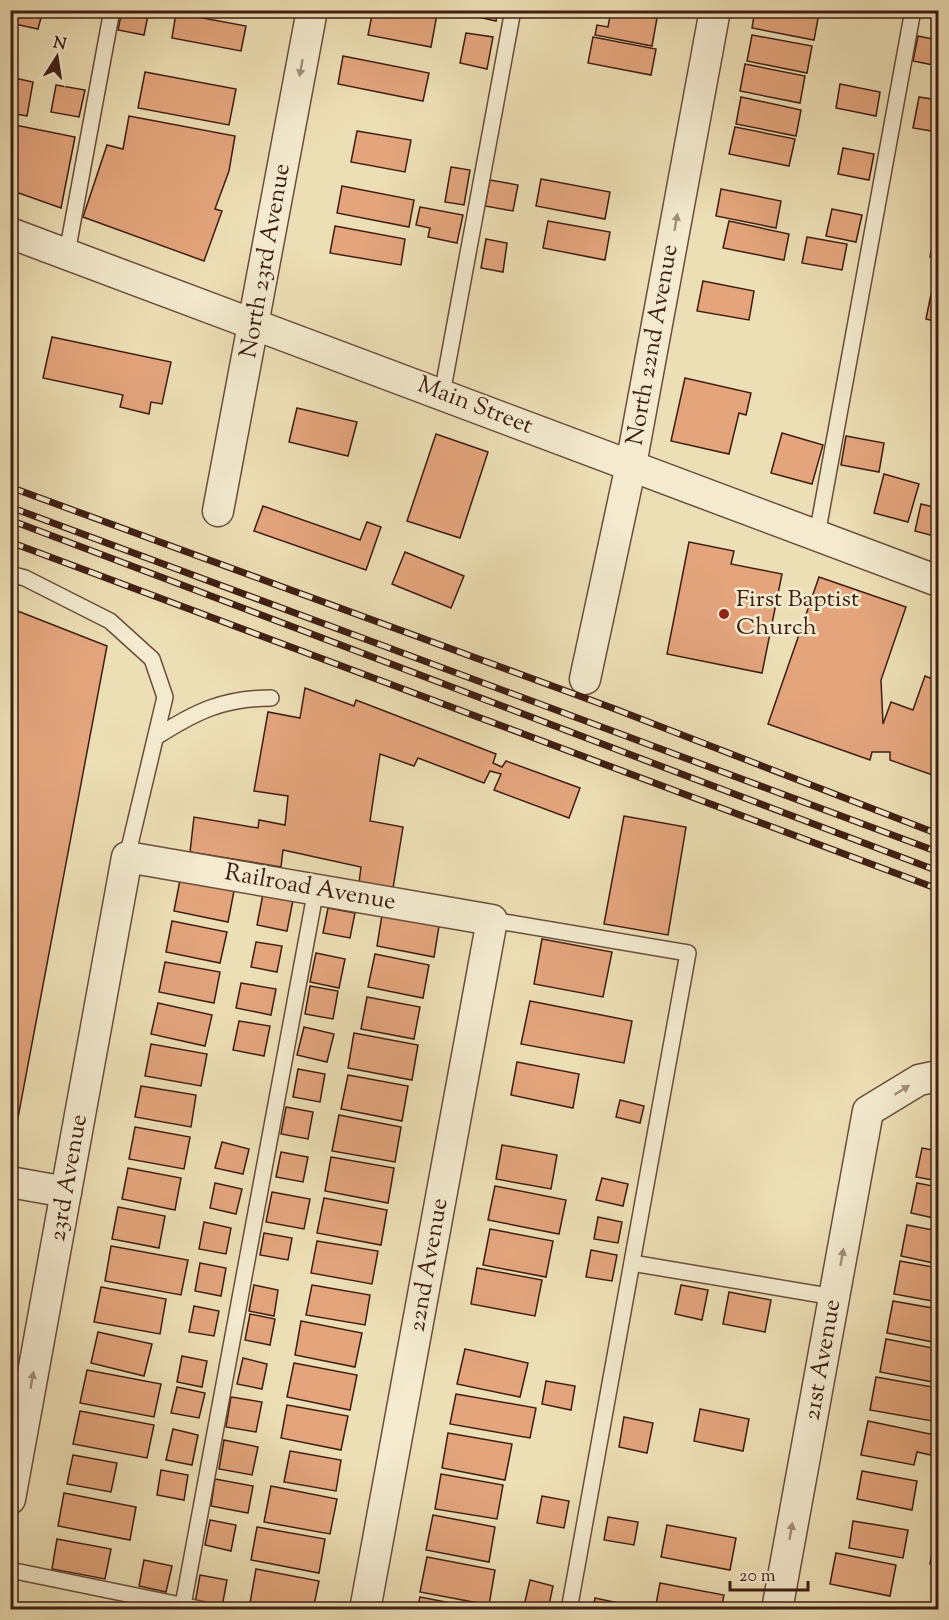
<svg xmlns="http://www.w3.org/2000/svg" width="949" height="1620" font-family="'Sorts Mill Goudy',serif">
<style>
.building{fill:#e4a57d;stroke:#3f1e12;stroke-width:1.5}
.lines{fill:none;stroke-linecap:round;stroke-linejoin:round}
.lane-casing{stroke:#6a4e3b;stroke-width:18}
.street-casing{stroke:#6a4e3b;stroke-width:33}
.lane{stroke:#f3eacf;stroke-width:15}
.street{stroke:#f3eacf;stroke-width:30}
.rail-casing{stroke:#3f1e12;stroke-width:7}
.rail{stroke:#f3eacf;stroke-width:4.5;stroke-dasharray:14;stroke-linecap:butt}
.oneway{fill:#a28e7a}
.poi-dot{fill:#8f2418;stroke:#f3eacf;stroke-width:2}
.labels{text-anchor:middle;dominant-baseline:central;stroke-width:5;stroke-linejoin:round;paint-order:stroke}
.street-label{font-size:24px;fill:#3f1e12;stroke:#f3eacf}
.poi-label{font-size:24px;fill:#3f1e12;stroke:#f3eacf;text-anchor:start}
</style>
<rect width="100%" height="100%" fill="#eddfb5"/>
<filter id="stains"><feTurbulence type="fractalNoise" baseFrequency=".00333" numOctaves="4"/><feColorMatrix values="0 0 0 0 .2 0 0 0 0 .09 0 0 0 0 .02 0 0 0 .5 -.17"/></filter>
<radialGradient id="worn" r=".72"><stop offset=".6" stop-color="#630" stop-opacity="0"/><stop offset="1" stop-color="#630" stop-opacity=".3"/></radialGradient>
<g class="building">
<polygon points="10,10 43,10 38,29 10,23"/>
<polygon points="122,10 149,10 144,35 118,30"/>
<polygon points="373,10 417,10 437,14 431,47 368,35"/>
<polygon points="470,10 498,10 496,21 469,15"/>
<polygon points="611,10 657,18 652,46 595,35 597,25 608,27"/>
<polygon points="755,10 803,10 819,13 814,40 752,28"/>
<polygon points="815,10 847,10 846,17"/>
<polygon points="176,13 246,26 241,51 172,38"/>
<polygon points="466,33 493,37 487,69 460,63"/>
<polygon points="752,35 812,46 807,73 747,61"/>
<polygon points="918,36 938,40 938,66 913,61"/>
<polygon points="593,37 656,49 651,75 588,63"/>
<polygon points="343,56 429,73 423,101 338,84"/>
<polygon points="745,64 805,76 800,103 740,91"/>
<polygon points="145,72 236,89 229,125 138,108"/>
<polygon points="10,77 33,82 27,116 10,113"/>
<polygon points="840,84 880,92 876,116 836,108"/>
<polygon points="56,85 85,90 79,117 51,112"/>
<polygon points="741,97 801,110 796,136 736,124"/>
<polygon points="919,97 938,100 938,132 913,128"/>
<polygon points="129,116 235,136 229,171 215,209 222,211 204,261 83,217 107,145 123,149"/>
<polygon points="10,124 75,137 61,208 10,190"/>
<polygon points="735,127 795,139 789,166 729,154"/>
<polygon points="357,131 411,140 405,172 351,162"/>
<polygon points="843,148 874,154 869,180 838,174"/>
<polygon points="451,167 470,170 464,205 445,202"/>
<polygon points="541,179 610,192 605,219 536,206"/>
<polygon points="490,180 518,185 513,211 485,206"/>
<polygon points="342,186 414,200 409,227 337,213"/>
<polygon points="721,189 781,201 776,228 716,216"/>
<polygon points="420,207 463,215 457,243 428,237 430,228 416,225"/>
<polygon points="832,209 862,215 856,242 826,236"/>
<polygon points="548,221 610,232 605,260 543,248"/>
<polygon points="729,221 789,234 784,260 723,248"/>
<polygon points="335,226 405,239 401,265 330,253"/>
<polygon points="936,227 938,227 938,259 930,257"/>
<polygon points="807,237 847,244 842,270 802,263"/>
<polygon points="486,239 507,243 503,272 481,268"/>
<polygon points="703,281 754,291 749,320 697,311"/>
<polygon points="931,294 938,296 938,322 926,319"/>
<polygon points="52,337 171,362 162,404 151,402 149,414 120,407 123,395 43,378"/>
<polygon points="685,378 751,393 746,415 739,413 729,454 671,441"/>
<polygon points="297,408 357,422 348,456 289,442"/>
<polygon points="782,433 823,445 812,484 771,473"/>
<polygon points="436,434 488,452 460,538 407,521"/>
<polygon points="846,436 884,443 879,472 841,465"/>
<polygon points="884,474 919,484 908,522 874,513"/>
<polygon points="921,504 938,508 938,537 915,531"/>
<polygon points="263,506 360,540 367,522 381,527 366,570 254,531"/>
<polygon points="689,542 734,551 731,564 782,574 762,673 667,654"/>
<polygon points="405,552 464,576 451,608 392,584"/>
<polygon points="819,577 906,607 881,680 883,724 891,702 913,710 925,676 938,681 938,777 890,760 890,752 872,752 870,760 768,724"/>
<polygon points="10,608 107,646 17,1123 10,1122"/>
<polygon points="305,688 354,706 356,700 496,754 493,763 502,767 506,761 580,788 569,818 494,790 501,774 490,771 484,783 418,758 414,766 380,754 370,821 403,827 393,888 359,883 361,867 283,850 281,867 190,852 194,817 258,828 259,820 285,825 288,796 254,791 268,712 300,718"/>
<polygon points="624,816 686,827 668,935 604,924"/>
<polygon points="180,880 234,891 228,922 174,911"/>
<polygon points="263,894 293,900 287,931 257,925"/>
<polygon points="328,908 355,913 350,938 323,933"/>
<polygon points="382,915 439,926 434,957 377,946"/>
<polygon points="172,921 227,932 220,963 166,952"/>
<polygon points="542,939 612,952 603,997 534,984"/>
<polygon points="256,942 282,946 277,972 251,967"/>
<polygon points="316,953 345,959 339,988 310,982"/>
<polygon points="375,954 429,965 423,998 368,987"/>
<polygon points="165,962 220,972 214,1003 159,992"/>
<polygon points="241,983 276,989 271,1015 236,1008"/>
<polygon points="310,986 338,991 333,1019 305,1014"/>
<polygon points="367,997 420,1007 414,1039 361,1029"/>
<polygon points="530,1001 632,1021 624,1063 521,1044"/>
<polygon points="158,1003 212,1015 205,1046 151,1034"/>
<polygon points="239,1021 270,1026 264,1056 233,1050"/>
<polygon points="304,1027 334,1034 327,1062 297,1055"/>
<polygon points="354,1033 418,1045 412,1080 348,1068"/>
<polygon points="151,1044 207,1054 201,1086 145,1076"/>
<polygon points="517,1062 579,1074 573,1108 511,1095"/>
<polygon points="298,1069 325,1074 320,1102 293,1097"/>
<polygon points="348,1075 408,1086 402,1121 341,1109"/>
<polygon points="141,1086 196,1095 191,1127 135,1117"/>
<polygon points="620,1100 644,1106 640,1123 616,1117"/>
<polygon points="286,1107 313,1112 308,1139 281,1134"/>
<polygon points="339,1115 401,1127 395,1162 332,1151"/>
<polygon points="135,1127 190,1137 184,1169 129,1159"/>
<polygon points="222,1142 249,1149 243,1174 215,1168"/>
<polygon points="502,1145 557,1155 551,1189 496,1179"/>
<polygon points="922,1148 938,1151 938,1181 916,1177"/>
<polygon points="281,1152 308,1157 303,1182 276,1177"/>
<polygon points="331,1157 394,1168 388,1203 325,1191"/>
<polygon points="128,1168 181,1178 175,1210 122,1199"/>
<polygon points="602,1178 628,1184 623,1206 596,1200"/>
<polygon points="215,1183 242,1189 236,1214 210,1208"/>
<polygon points="917,1183 938,1187 938,1219 911,1213"/>
<polygon points="495,1186 566,1200 559,1234 488,1220"/>
<polygon points="272,1192 310,1199 304,1229 266,1222"/>
<polygon points="324,1198 387,1210 381,1245 317,1233"/>
<polygon points="118,1207 165,1216 159,1248 112,1239"/>
<polygon points="598,1217 622,1222 618,1243 594,1239"/>
<polygon points="204,1222 231,1228 226,1254 199,1249"/>
<polygon points="907,1225 938,1231 938,1264 901,1256"/>
<polygon points="490,1229 553,1241 546,1277 483,1265"/>
<polygon points="264,1233 292,1238 288,1260 260,1255"/>
<polygon points="317,1241 378,1251 372,1284 311,1273"/>
<polygon points="111,1246 188,1260 181,1295 105,1281"/>
<polygon points="591,1250 617,1255 612,1281 586,1277"/>
<polygon points="900,1261 938,1268 938,1302 894,1294"/>
<polygon points="200,1263 226,1268 221,1296 195,1291"/>
<polygon points="477,1268 542,1280 535,1316 471,1304"/>
<polygon points="254,1285 278,1290 274,1316 249,1311"/>
<polygon points="312,1285 370,1295 365,1325 306,1315"/>
<polygon points="681,1285 708,1290 702,1320 675,1314"/>
<polygon points="101,1287 166,1299 160,1334 94,1322"/>
<polygon points="729,1292 771,1300 765,1332 723,1324"/>
<polygon points="893,1301 938,1309 938,1343 887,1333"/>
<polygon points="194,1306 219,1311 214,1336 189,1332"/>
<polygon points="250,1314 275,1319 270,1345 245,1340"/>
<polygon points="301,1321 362,1333 355,1367 295,1355"/>
<polygon points="98,1332 152,1344 144,1376 91,1363"/>
<polygon points="886,1339 938,1349 938,1383 880,1372"/>
<polygon points="465,1349 528,1363 520,1397 457,1384"/>
<polygon points="182,1356 207,1361 202,1387 177,1382"/>
<polygon points="243,1358 267,1364 262,1389 237,1384"/>
<polygon points="294,1363 357,1375 350,1410 287,1397"/>
<polygon points="87,1370 161,1384 154,1417 80,1403"/>
<polygon points="876,1377 938,1388 932,1421 870,1410"/>
<polygon points="546,1381 575,1386 571,1410 542,1404"/>
<polygon points="177,1387 205,1393 199,1418 171,1413"/>
<polygon points="456,1394 536,1408 530,1438 450,1424"/>
<polygon points="231,1397 262,1402 256,1432 226,1427"/>
<polygon points="287,1405 348,1416 341,1450 281,1438"/>
<polygon points="700,1409 749,1419 743,1451 694,1441"/>
<polygon points="80,1411 154,1425 147,1458 73,1444"/>
<polygon points="624,1417 653,1423 647,1453 619,1447"/>
<polygon points="868,1421 935,1435 931,1455 917,1452 914,1465 861,1455"/>
<polygon points="173,1429 198,1435 192,1465 166,1460"/>
<polygon points="448,1433 512,1444 505,1480 442,1468"/>
<polygon points="224,1440 258,1447 252,1475 219,1469"/>
<polygon points="290,1451 341,1460 336,1491 284,1482"/>
<polygon points="73,1455 117,1463 111,1492 67,1484"/>
<polygon points="161,1470 188,1475 184,1500 157,1495"/>
<polygon points="862,1471 917,1481 912,1510 857,1499"/>
<polygon points="441,1474 503,1485 497,1519 435,1509"/>
<polygon points="215,1479 253,1486 248,1513 211,1506"/>
<polygon points="271,1486 337,1499 330,1534 264,1522"/>
<polygon points="64,1493 136,1507 130,1540 58,1526"/>
<polygon points="542,1496 569,1501 564,1528 537,1523"/>
<polygon points="433,1515 495,1527 489,1562 426,1550"/>
<polygon points="608,1517 638,1522 634,1545 604,1540"/>
<polygon points="210,1520 236,1525 231,1551 205,1545"/>
<polygon points="853,1521 908,1530 903,1558 849,1548"/>
<polygon points="667,1525 736,1538 730,1570 661,1557"/>
<polygon points="257,1527 325,1539 319,1573 251,1560"/>
<polygon points="935,1537 938,1537 938,1566 930,1564"/>
<polygon points="57,1539 111,1549 105,1579 52,1569"/>
<polygon points="836,1553 896,1565 890,1596 830,1584"/>
<polygon points="427,1557 495,1570 489,1605 420,1592"/>
<polygon points="144,1560 172,1566 166,1592 139,1586"/>
<polygon points="256,1569 319,1581 313,1610 285,1610 250,1603"/>
<polygon points="200,1575 227,1580 222,1607 195,1603"/>
<polygon points="530,1580 553,1586 548,1610 524,1606"/>
<polygon points="660,1583 724,1595 721,1610 655,1610"/>
<polygon points="420,1597 482,1609 482,1610 417,1610"/>
<polygon points="595,1598 628,1605 628,1610 593,1610"/>
</g>
<g class="lines">
<defs>
<g id="lane">
<polyline points="67,253 112,10"/>
<polyline points="442,394 513,10"/>
<polyline points="817,535 913,10"/>
<polyline points="10,574 25,578 110,621 152,659 165,697 127,857"/>
<path d="M156,737C195,712 223,698 271,698"/>
<polyline points="492,920 688,953 569,1610"/>
<polyline points="632,1263 834,1297"/>
<polyline points="10,1570 205,1610"/>
<polyline points="183,1605 316,889"/>
</g>
<g id="street">
<polyline points="10,233 938,581"/>
<polyline points="218,511 312,10"/>
<polyline points="585,679 631,465 715,10"/>
<polyline points="10,1182 66,1192"/>
<polyline points="10,1499 127,857 492,920 365,1610"/>
<polyline points="777,1610 868,1111 919,1080 938,1076"/>
</g>
</defs>
<use href="#lane" class="lane-casing"/>
<use href="#street" class="street-casing"/>
<use href="#lane" class="lane"/>
<use href="#street" class="street"/>
<defs>
<g id="rail">
<polyline points="10,487 615,709 938,834"/>
<polyline points="10,507 938,852"/>
<polyline points="10,520 938,871"/>
<polyline points="10,542 938,889"/>
</g>
</defs>
<use href="#rail" class="rail-casing"/>
<use href="#rail" class="rail"/>
</g>
<defs><path id="oneway-solid" d="M-6-.8H1V-3.2L6.5 0L1 3.2V.8H-6Z" transform="scale(1.5)"/></defs>
<g class="oneway">
<use href="#oneway-solid" transform="translate(301 68) rotate(100)"/>
<use href="#oneway-solid" transform="translate(676 222) rotate(-80)"/>
<use href="#oneway-solid" transform="translate(902 1090) rotate(-32)"/>
<use href="#oneway-solid" transform="translate(842 1257) rotate(-80)"/>
<use href="#oneway-solid" transform="translate(32 1380) rotate(-80)"/>
<use href="#oneway-solid" transform="translate(791 1531) rotate(-80)"/>
</g>
<circle class="poi-dot" cx="724" cy="614" r="6"/>
<g class="labels">
<g class="street-label">
<text transform="translate(266 261) rotate(-80)">North 23rd Avenue</text>
<text transform="translate(653 345) rotate(-80)">North 22nd Avenue</text>
<text transform="translate(475 406) rotate(21)">Main Street</text>
<text transform="translate(310 888) rotate(10)">Railroad Avenue</text>
<text transform="translate(69 1178) rotate(-80)">23rd Avenue</text>
<text transform="translate(429 1265) rotate(-80)">22nd Avenue</text>
<text transform="translate(823 1360) rotate(-80)">21st Avenue</text>
</g>
<g class="poi-label">
<text x="736" y="600">First Baptist<tspan x="736" dy="28">Church</tspan></text>
</g>
</g>
<rect width="949" height="1620" fill="none" stroke="#eddfb5" stroke-width="36"/>
<rect x="12" y="12" width="925" height="1596" fill="none" stroke="#3f1e12" stroke-width="3"/>
<rect x="18" y="18" width="913" height="1584" fill="none" stroke="#3f1e12" stroke-width="1.5"/>
<g transform="translate(57 57) rotate(12)" stroke="#f3eacf" stroke-width="4.5" paint-order="stroke">
<path d="M0-4.5L10 22L0 15L-10 22Z" fill="#3f1e12"/>
<text y="-9" font-size="16" font-weight="bold" text-anchor="middle" fill="#3f1e12">N</text>
</g>
<path d="M730 1581v9h78v-9" fill="none" stroke="#3f1e12" stroke-width="3"/>
<text x="739" y="1581" font-size="18" fill="#3f1e12" stroke="#f3eacf" stroke-width="4.5" paint-order="stroke">20 m</text>
<rect width="100%" height="100%" filter="url(#stains)"/>
<rect width="100%" height="100%" fill="url(#worn)"/>
</svg>
